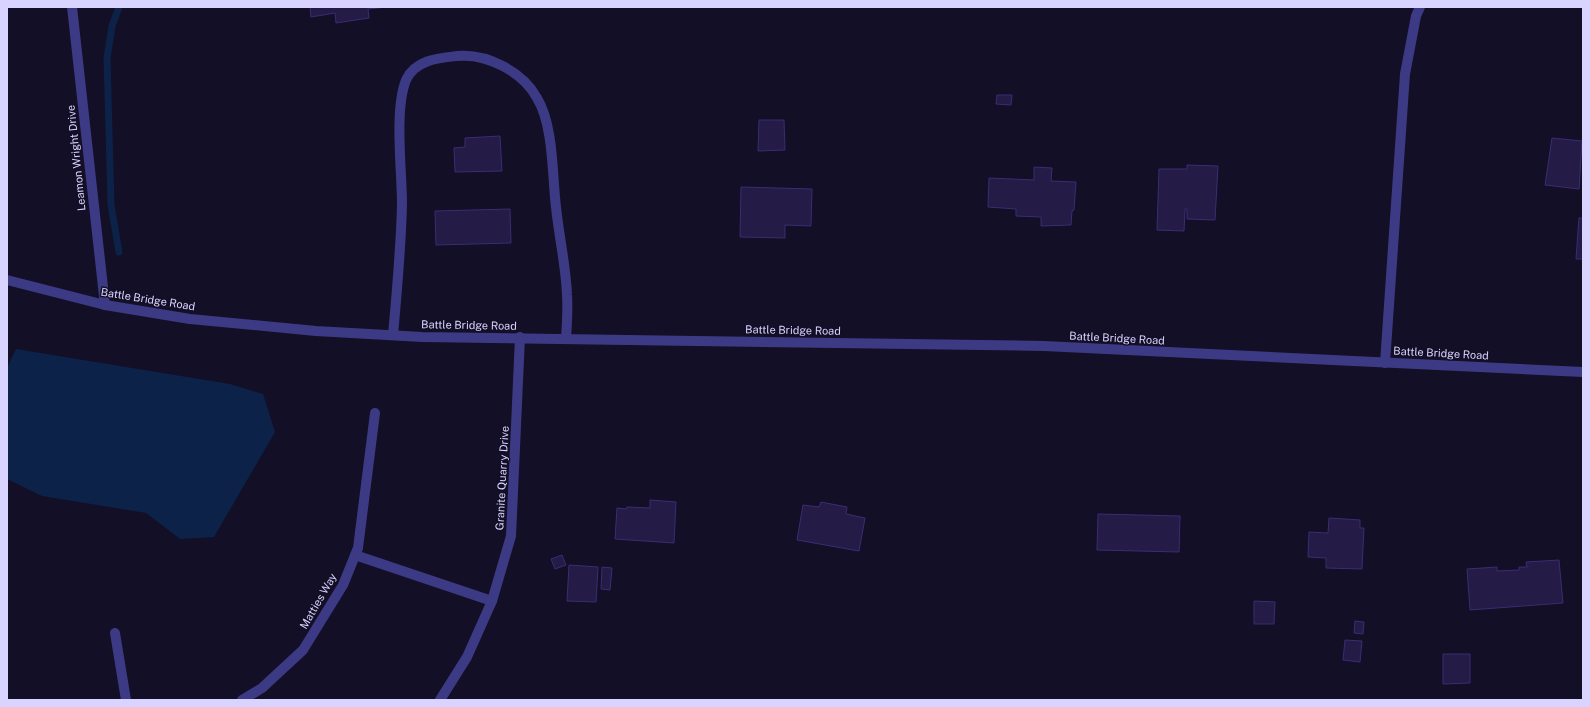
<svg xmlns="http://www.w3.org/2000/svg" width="1590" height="707" font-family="'Public Sans',sans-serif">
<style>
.water{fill:#0c2248}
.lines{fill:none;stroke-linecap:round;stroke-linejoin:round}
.stream{stroke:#0c2248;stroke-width:7}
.building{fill:#241b47;stroke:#3b2d73}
.minor{stroke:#3d3a85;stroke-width:10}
.labels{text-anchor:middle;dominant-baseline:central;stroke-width:3;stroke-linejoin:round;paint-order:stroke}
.street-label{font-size:11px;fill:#d9d4ff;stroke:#130f26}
</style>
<rect width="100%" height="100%" fill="#130f26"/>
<polygon class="water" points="16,349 230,384 263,394 275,432 214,537 180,539 146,513 42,496 7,479 7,368"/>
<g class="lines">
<polyline class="stream" points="119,252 111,205 107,58 112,26 119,7"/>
</g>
<g class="building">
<polygon points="310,7 387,7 368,9 369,18 336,23 335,13 311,17"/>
<polygon points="997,95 1012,95 1011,105 996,104"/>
<polygon points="759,120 784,120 785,150 758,151"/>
<polygon points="500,136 502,171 455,172 454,148 465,147 465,138"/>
<polygon points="1552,138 1582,141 1579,189 1545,185"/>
<polygon points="1187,165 1218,166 1215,220 1187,219 1187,209 1185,209 1184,231 1157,230 1159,169 1187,169"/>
<polygon points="1034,167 1052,168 1051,181 1076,182 1074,210 1072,211 1071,225 1041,226 1041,217 1016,216 1016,209 988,207 989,178 1034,180"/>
<polygon points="741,187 812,189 811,226 785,225 785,238 740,237"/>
<polygon points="510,209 511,243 436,245 435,211"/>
<polygon points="1579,218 1583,218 1583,259 1576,259"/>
<polygon points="650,500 676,502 674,543 615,539 617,508 626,509 627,507 650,508"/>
<polygon points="821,502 847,507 846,514 865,518 859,551 797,540 803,505 819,507"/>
<polygon points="1098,514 1180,516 1179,552 1097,550"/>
<polygon points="1329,518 1360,520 1360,528 1364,528 1362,569 1326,568 1326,558 1308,557 1309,532 1328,533"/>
<polygon points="562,555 566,565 555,569 551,559"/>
<polygon points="1559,560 1563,603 1470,610 1467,569 1497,567 1497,571 1519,570 1519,567 1527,567 1526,562"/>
<polygon points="569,565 598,567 596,602 567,601"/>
<polygon points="602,567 612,568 610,590 601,589"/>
<polygon points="1254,601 1275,602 1274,624 1254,624"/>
<polygon points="1355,621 1364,622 1363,634 1354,633"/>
<polygon points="1345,640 1362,641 1360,662 1343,660"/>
<polygon points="1443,654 1470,654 1470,683 1443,684"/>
</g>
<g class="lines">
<g class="minor">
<polyline points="72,7 105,305"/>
<polyline points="7,280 105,305 190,319 316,331 422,337 1044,346 1583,372"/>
<path d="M393,335C397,291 401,248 402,204C402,171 394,110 406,80C415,60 438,58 457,56C487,53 523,72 537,98C554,126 552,175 556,207C559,237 566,266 567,295C568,310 567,324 566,338"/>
<polyline points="1385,363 1405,74 1416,16 1420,7"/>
<polyline points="355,555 492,601"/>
<polyline points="115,633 126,700"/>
<polyline points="242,700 262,688 303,650 343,585 358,548 375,413"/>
<polyline points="440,700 467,657 492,601 511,536 520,337"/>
</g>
</g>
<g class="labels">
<g class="street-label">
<text transform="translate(76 158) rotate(-96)">Leamon Wright Drive</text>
<text transform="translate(148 299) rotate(9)">Battle Bridge Road</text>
<text transform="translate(469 325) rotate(1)">Battle Bridge Road</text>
<text transform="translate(793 330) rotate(1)">Battle Bridge Road</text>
<text transform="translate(1117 338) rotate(3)">Battle Bridge Road</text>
<text transform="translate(1441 353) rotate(3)">Battle Bridge Road</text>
<text transform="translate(502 478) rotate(-87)">Granite Quarry Drive</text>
<text transform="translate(318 601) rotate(-60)">Matties Way</text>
</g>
</g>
<rect width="1590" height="707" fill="none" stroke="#d9d4ff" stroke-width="16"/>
</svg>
